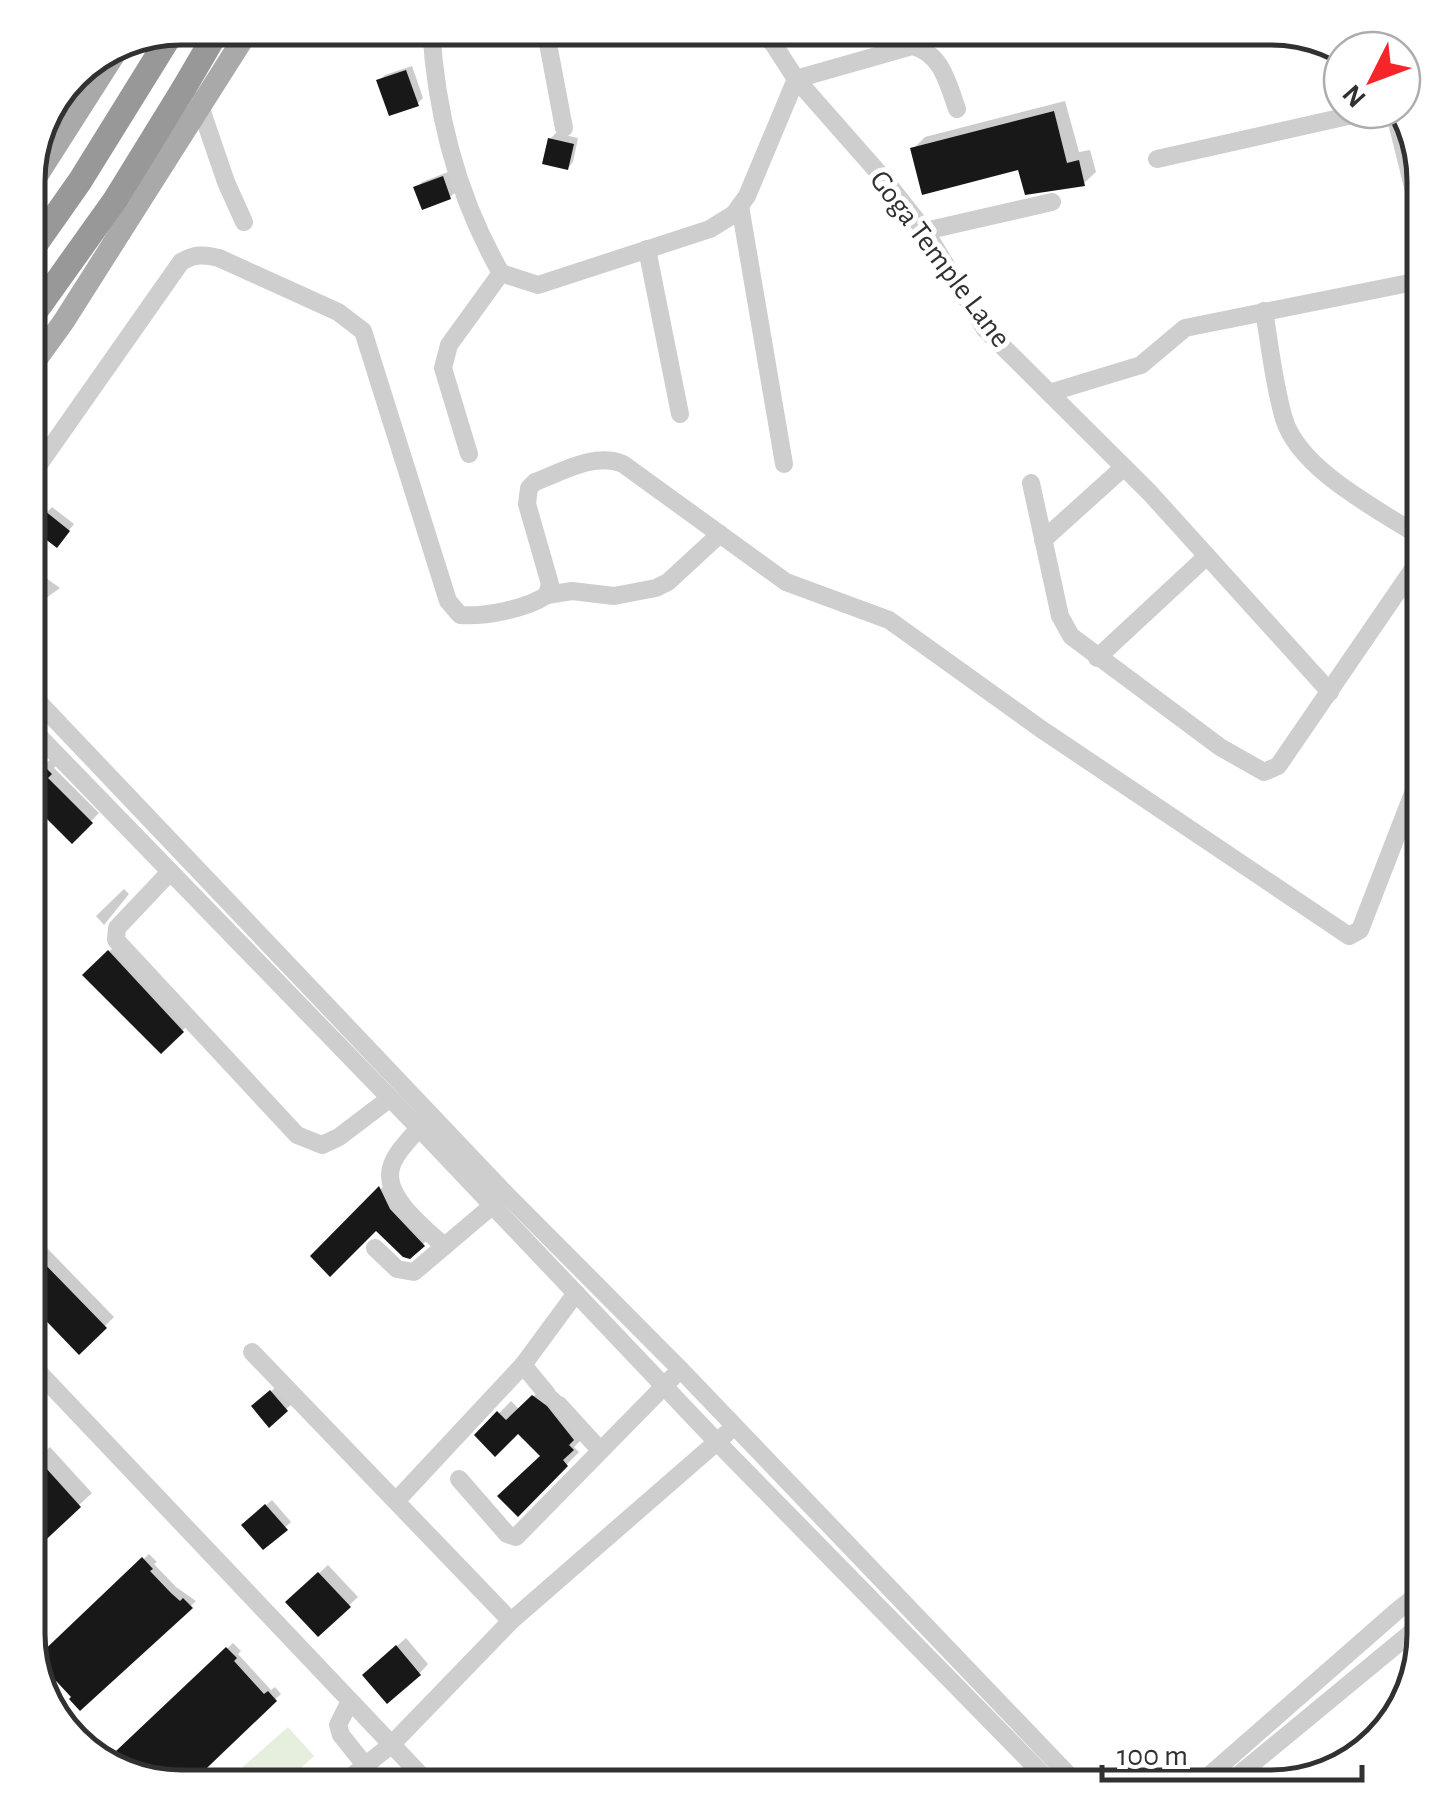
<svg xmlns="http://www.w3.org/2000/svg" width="1452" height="1815" font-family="'Alegreya Sans',sans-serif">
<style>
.green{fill:#e6efde}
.shadow{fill:#0003}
.building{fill:#181818}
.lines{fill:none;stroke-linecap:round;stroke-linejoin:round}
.minor{stroke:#cecece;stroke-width:18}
.major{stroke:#a9a9a9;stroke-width:22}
.highway{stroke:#989898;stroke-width:25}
.highway-bridge{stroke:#989898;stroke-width:25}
.labels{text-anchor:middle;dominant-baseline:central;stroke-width:10;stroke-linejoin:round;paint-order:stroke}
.street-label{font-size:30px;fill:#313131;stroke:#fff}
.rim{fill:none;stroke:#313131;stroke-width:5}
</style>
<rect width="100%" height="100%" fill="#fff"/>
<polygon class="green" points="288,1727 314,1756 280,1787 249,1787 236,1773"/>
<g class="shadow">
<polygon points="412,66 423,98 417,104 379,81 385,75"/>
<polygon points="1065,101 1079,152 1090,150 1096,172 1084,183 1020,167 913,149 925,137"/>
<polygon points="556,133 578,138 573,162 568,168 550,139"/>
<polygon points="448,172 456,192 450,197 416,188 422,182"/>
<polygon points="52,507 74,524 62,539 47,512"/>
<polygon points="28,572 41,582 46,578 60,588 28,611"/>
<polygon points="52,758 58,764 54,768 99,813 72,840 28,791 28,780"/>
<polygon points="124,889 129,894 104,925 96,916"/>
<polygon points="115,946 188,1025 161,1051 86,975"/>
<polygon points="393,1177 402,1196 436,1232 410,1256 376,1227 313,1256"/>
<polygon points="46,1247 114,1317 79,1352 28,1299 28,1265"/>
<polygon points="546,1384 559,1394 585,1426 585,1436 574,1447 579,1452 518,1514 543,1455 519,1431 478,1435 511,1401 520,1410"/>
<polygon points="277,1386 292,1404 269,1424 254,1407"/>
<polygon points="50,1447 92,1493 36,1545 28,1536 28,1467"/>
<polygon points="272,1500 291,1522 264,1547 244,1525"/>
<polygon points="149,1554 157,1562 154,1564 176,1587 196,1601 80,1708 75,1697 45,1666 36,1661"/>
<polygon points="328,1565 358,1597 318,1634 288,1602"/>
<polygon points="406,1638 428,1664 420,1673 374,1666"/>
<polygon points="233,1643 241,1651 238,1654 271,1690 275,1687 281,1694 182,1787 153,1780 129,1755 120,1751"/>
</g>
<g class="building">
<polygon points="406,70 419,106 389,116 376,80"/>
<polygon points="1054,111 1067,163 1079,160 1085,186 1025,195 1018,170 922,195 910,148"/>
<polygon points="548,138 574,144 568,170 542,164"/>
<polygon points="443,176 451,199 422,210 413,187"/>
<polygon points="45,511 70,531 57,548 31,528"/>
<polygon points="42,764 52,774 48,778 93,823 72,844 37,809 39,806 28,794 28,777"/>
<polygon points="108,950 184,1032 161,1054 82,975"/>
<polygon points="379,1186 390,1209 425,1246 410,1259 403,1257 376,1231 330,1277 310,1256"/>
<polygon points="35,1254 107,1328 79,1355 28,1302 28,1261"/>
<polygon points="270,1390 288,1411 269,1428 251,1406"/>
<polygon points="532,1395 547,1406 574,1440 569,1445 574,1450 563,1460 568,1466 518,1517 497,1496 540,1456 518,1434 495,1457 474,1435 497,1411 506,1420"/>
<polygon points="36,1457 81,1507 36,1549 28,1540 28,1464"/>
<polygon points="265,1504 288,1530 263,1550 241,1525"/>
<polygon points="142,1557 153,1569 150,1571 171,1593 180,1601 183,1598 193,1608 80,1711 69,1699 71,1697 45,1669 40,1674 35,1659"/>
<polygon points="318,1572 351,1607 318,1637 285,1602"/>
<polygon points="396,1645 421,1675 387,1704 362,1675"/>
<polygon points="226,1647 237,1658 234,1661 264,1694 268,1691 277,1701 186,1788 148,1779 129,1758 126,1761 116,1751"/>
</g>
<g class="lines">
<g class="minor">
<path d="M431,28C436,113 458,198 501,273L538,285L710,229L734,214L747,196L796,79L912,46C942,53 948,84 957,109"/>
<polyline points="545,28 564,128"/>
<polyline points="763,28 796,79 884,179 925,231 985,329 1150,493 1330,692"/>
<polyline points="771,42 823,28"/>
<polyline points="200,106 226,182 244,222"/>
<polyline points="1394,110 1424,231"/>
<polyline points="1157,159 1375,110"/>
<polyline points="740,206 784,464"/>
<polyline points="925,231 1052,202"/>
<polyline points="647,249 680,414"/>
<path d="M1264,311C1270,347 1274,385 1284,419C1300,471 1381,511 1424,539"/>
<polyline points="1049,393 1141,365 1185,328 1424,280"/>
<polyline points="469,454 443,368 449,345 501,273"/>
<path d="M28,480L181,262C194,254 204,254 219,258L338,312L363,331L448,601L460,615C485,617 526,609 547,595L550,584L527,504L529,488L535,482C562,472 594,452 623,464L786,582L889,620L1041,729L1349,936L1360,930L1424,765"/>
<polyline points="1031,483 1060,616 1071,636 1220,747 1264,772 1278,766 1424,553"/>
<polyline points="1043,540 1124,467"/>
<polyline points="547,595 572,591 614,596 656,588 668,582 720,534"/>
<polyline points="1097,658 1207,556"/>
<polyline points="28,691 506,1194 681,1370 1080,1787"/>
<polyline points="28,725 419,1128 718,1443 1055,1787"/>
<polyline points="169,873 117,928 116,940 297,1135 322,1145 339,1137 389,1099"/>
<path d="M419,1128C409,1140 395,1153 391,1168C383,1197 426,1229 444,1246"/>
<polyline points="375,1248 397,1269 414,1272 499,1200"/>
<polyline points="252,1352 511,1621"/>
<polyline points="28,1361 432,1787"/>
<polyline points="523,1365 547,1394"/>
<polyline points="559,1405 600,1450"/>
<polyline points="459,1479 507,1534 516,1537 673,1377"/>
<polyline points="397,1500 523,1365 576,1293"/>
<polyline points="350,1701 338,1725 341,1735 365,1765"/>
<polyline points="338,1787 391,1745 511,1621 726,1434"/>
<polyline points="1196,1787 1398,1610 1412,1599 1424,1595"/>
<polyline points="1224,1787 1424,1622"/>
</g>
<g class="major">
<polyline points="28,190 116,52"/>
<polyline points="28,371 64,321 250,28"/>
</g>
<g class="highway">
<polyline points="28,255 80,181 173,31"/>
<polyline points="28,322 115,200 184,88"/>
</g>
<polyline class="highway-bridge" points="184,88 219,28"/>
</g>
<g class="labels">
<g class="street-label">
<text transform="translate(940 259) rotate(53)">Goga Temple Lane</text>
</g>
</g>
<path d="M0 0H1452V1815H0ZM181 45H1271A136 136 0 0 1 1407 181V1634A136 136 0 0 1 1271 1770H181A136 136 0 0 1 45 1634V181A136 136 0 0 1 181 45Z" fill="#fff" fill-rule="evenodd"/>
<path class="rim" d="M181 45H1271A136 136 0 0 1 1407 181V1634A136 136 0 0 1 1271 1770H181A136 136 0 0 1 45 1634V181A136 136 0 0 1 181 45Z"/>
<g transform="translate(1372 80) rotate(228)"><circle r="48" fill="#ffffff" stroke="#adadad" stroke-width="2.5"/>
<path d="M0-8L18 38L0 25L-18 38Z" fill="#f6252a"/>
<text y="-15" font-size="28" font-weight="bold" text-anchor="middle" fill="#313131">N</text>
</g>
<path d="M1102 1765v15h260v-15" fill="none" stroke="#313131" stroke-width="5"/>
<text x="1117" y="1765" font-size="30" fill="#313131" stroke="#ffffff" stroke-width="8" paint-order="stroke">100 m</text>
</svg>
